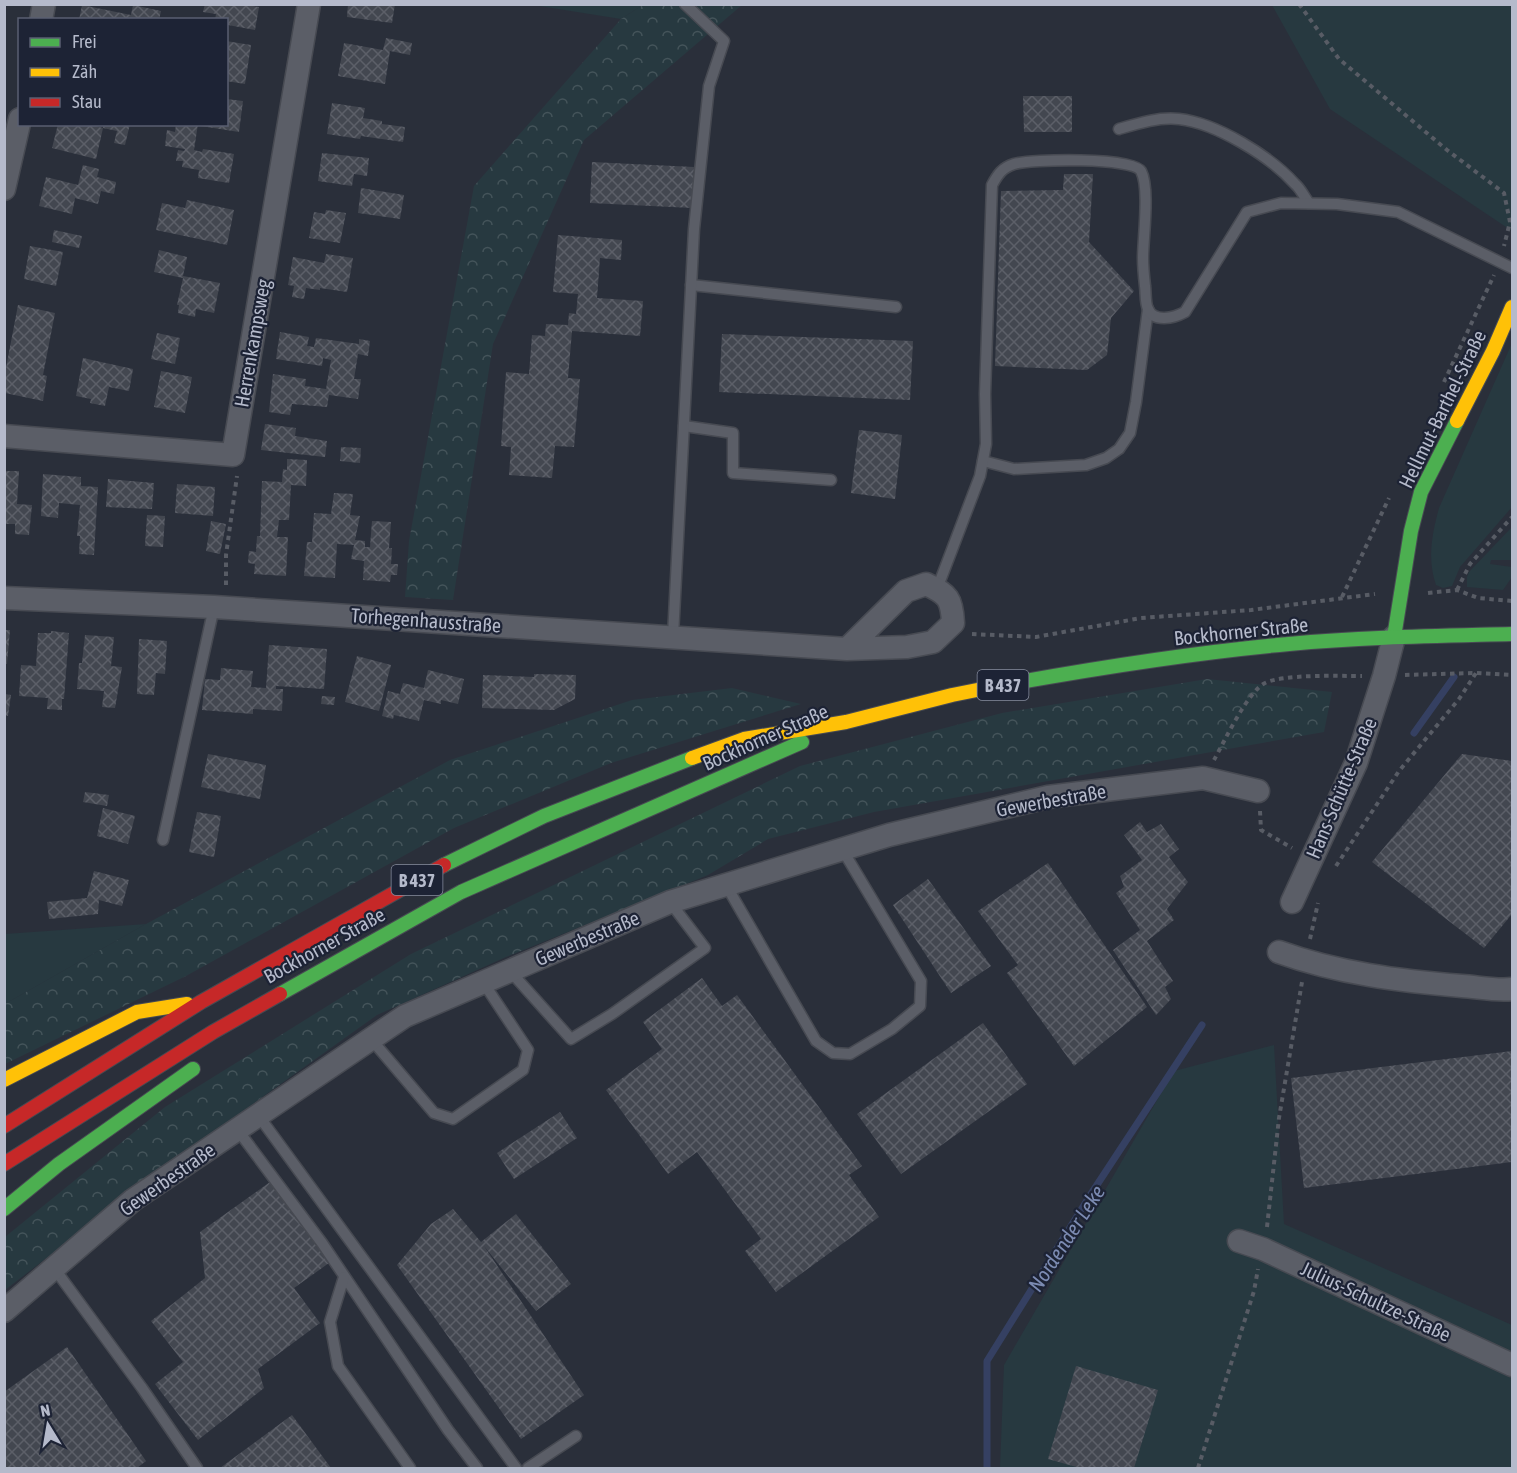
<svg xmlns="http://www.w3.org/2000/svg" width="1517" height="1473" font-family="'Asap Condensed',sans-serif">
<style>
.grass{fill:#273940}
.forest{fill:url(#forest-crowns)}
.lines{fill:none;stroke-linecap:round;stroke-linejoin:round}
.stream{stroke:#354062;stroke-width:7}
.building{fill:url(#building-cross-hatch)}
.lane-casing{stroke:#474a52;stroke-width:13}
.street-casing{stroke:#474a52;stroke-width:25}
.fast-casing{stroke:#474a52;stroke-width:16}
.slow-casing{stroke:#474a52;stroke-width:16}
.jam-casing{stroke:#474a52;stroke-width:16}
.path{stroke:#585c65;stroke-width:4;stroke-dasharray:4.5 4.5;stroke-linecap:butt}
.lane{stroke:#5b5e67;stroke-width:10}
.street{stroke:#5b5e67;stroke-width:22}
.fast{stroke:#4caf50;stroke-width:14}
.slow{stroke:#ffc107;stroke-width:14}
.jam{stroke:#c62828;stroke-width:14}
.labels{text-anchor:middle;dominant-baseline:central;stroke-width:4.5;stroke-linejoin:round;paint-order:stroke}
.shield{fill:#1d2335;stroke:#878d9e;stroke-width:1.5}
.shield-label{font-size:18px;font-weight:bold;fill:#b5bacb}
.street-label{font-size:20px;fill:#b5bacb;stroke:#1d2335}
.water-label{font-size:21px;font-style:italic;fill:#7c8bb2;stroke:#1d2335}
</style>
<defs>
<pattern id="forest-crowns" width="20" height="18" patternUnits="userSpaceOnUse" patternTransform="scale(1.5)"><rect width="20" height="18" fill="#273940"/><path d="M2 6a3 3 0 1 1 6 0M12 15a3 3 0 1 1 6 0" fill="none" stroke="#44545a"/></pattern>
<pattern id="building-cross-hatch" width="8" height="8" patternUnits="userSpaceOnUse" patternTransform="scale(1.5)"><rect width="8" height="8" fill="#434750"/><path d="M0 0l8 8M0 8l8-8" fill="none" stroke="#5c5f68"/></pattern>
</defs>
<rect width="100%" height="100%" fill="#2a2f3a"/>
<g class="grass">
<polygon points="533,5 643,5 621,19"/>
<polygon points="1272,5 1512,5 1512,231 1330,109"/>
<path d="M1512,343V507L1460,567L1452,586L1443,588L1436,585C1427,559 1432,534 1439,508Z"/>
<polygon points="1512,527 1512,560 1491,560 1490,564 1512,567 1512,577 1503,590 1467,587 1467,577 1469,572"/>
<polygon points="146,924 5,1004 5,934"/>
<polygon points="1274,1045 1284,1224 1512,1325 1512,1468 1000,1468 1004,1365 1174,1071"/>
</g>
<g class="forest">
<polygon points="643,5 742,5 584,140 493,344 453,600 405,597 409,541 474,186 621,19"/>
<polygon points="1207,679 1332,692 1324,732 874,812 768,839 708,875 506,957 377,1015 162,1169 5,1290 5,1237 165,1107 411,954 800,766 1002,713"/>
<polygon points="732,688 801,704 611,763 454,828 186,976 5,1064 5,1004 146,924 450,760 632,700"/>
</g>
<g class="lines">
<g class="stream">
<polyline points="1414,733 1454,677"/>
<polyline points="987,1468 987,1361 1089,1197 1202,1025"/>
</g>
</g>
<g class="building">
<polygon points="205,4 241,4 259,7 255,30 228,25 226,29 226,20 215,20 216,14 203,12"/>
<polygon points="348,4 395,4 392,23 347,17"/>
<polygon points="82,5 131,15 133,5 161,11 159,20 79,20"/>
<polygon points="386,38 412,43 410,55 390,51 385,84 338,76 344,43 383,50"/>
<polygon points="226,41 251,45 245,84 226,81"/>
<polygon points="1023,96 1072,96 1072,132 1024,132"/>
<polygon points="226,99 243,101 239,132 201,126 226,124"/>
<polygon points="332,103 365,108 363,118 382,121 382,124 405,127 403,142 361,136 360,139 327,134"/>
<polygon points="58,124 88,124 103,128 96,159 52,148"/>
<polygon points="104,124 130,124 125,145 114,143 117,131 103,128"/>
<polygon points="176,124 198,124 194,150 202,152 203,149 234,154 229,183 198,178 199,170 182,167 183,161 176,161 178,150 184,151 185,149 165,146 167,130 175,132"/>
<polygon points="322,153 369,158 367,176 354,174 352,186 318,181"/>
<polygon points="592,162 694,167 692,208 590,203"/>
<polygon points="83,165 99,169 97,177 116,182 114,194 101,191 98,204 75,198 72,214 39,206 46,177 78,185"/>
<polygon points="1064,174 1093,174 1089,242 1134,291 1111,318 1107,355 1087,370 995,366 1001,191 1063,190"/>
<polygon points="361,188 404,195 400,219 358,213"/>
<polygon points="187,200 234,210 227,245 156,230 162,203 185,208"/>
<polygon points="326,210 346,213 340,243 309,238 314,212 325,214"/>
<polygon points="54,230 82,236 79,248 52,242"/>
<polygon points="558,235 622,240 621,260 600,258 597,298 643,301 640,336 572,331 568,378 580,379 574,447 555,446 552,478 509,475 511,447 501,446 506,372 529,374 532,335 545,336 546,324 568,325 569,313 576,314 578,294 553,292"/>
<polygon points="30,246 63,252 56,286 24,279"/>
<polygon points="159,250 187,257 183,276 220,283 214,313 196,309 195,317 178,313 179,305 177,305 183,278 154,272"/>
<polygon points="326,254 353,258 347,292 320,288 320,290 306,288 304,299 292,297 294,286 288,285 293,257 324,263"/>
<polygon points="18,305 55,313 43,375 47,376 43,401 5,393 5,373"/>
<polygon points="280,332 309,337 307,346 314,347 316,338 359,344 359,339 370,341 368,356 358,354 354,379 361,379 358,399 329,395 327,407 292,404 290,415 269,412 273,374 306,379 305,386 326,389 331,360 323,358 322,366 276,359"/>
<polygon points="157,333 180,338 175,364 151,359"/>
<polygon points="722,334 913,341 910,400 719,392"/>
<polygon points="83,358 133,369 129,391 109,387 105,406 90,403 91,399 76,396"/>
<polygon points="161,371 192,377 185,413 154,407"/>
<polygon points="265,424 296,428 295,436 327,441 325,457 261,450"/>
<polygon points="859,430 902,435 895,499 851,493"/>
<polygon points="341,447 361,448 360,463 340,461"/>
<polygon points="287,459 307,460 306,486 291,485 289,520 279,520 277,537 288,537 286,576 254,574 255,564 248,563 249,551 256,552 257,536 260,536 262,481 282,482 283,469 287,470"/>
<polygon points="4,471 19,471 17,504 32,505 29,535 15,534 15,524 4,524"/>
<polygon points="43,474 81,477 81,486 98,487 94,555 79,554 80,536 77,536 80,505 59,503 58,518 41,516"/>
<polygon points="108,479 154,483 152,509 106,507"/>
<polygon points="177,484 215,487 213,516 175,513"/>
<polygon points="334,493 353,494 350,515 360,516 355,540 365,541 365,547 370,547 372,521 391,522 389,548 392,548 391,564 398,564 397,575 391,575 390,582 363,580 364,561 351,559 354,545 337,544 335,578 304,576 307,542 312,542 314,513 331,514"/>
<polygon points="147,515 165,516 163,547 145,546"/>
<polygon points="211,521 226,524 220,554 206,551"/>
<polygon points="4,630 10,630 7,664 4,664"/>
<polygon points="51,631 69,633 64,699 62,699 62,710 47,709 48,698 19,696 21,665 36,666 38,633 51,633"/>
<polygon points="85,635 114,637 111,666 122,667 115,708 102,707 104,691 77,689 79,663 82,663"/>
<polygon points="139,639 167,641 165,674 156,673 154,695 137,694"/>
<polygon points="269,645 327,649 324,689 276,686 276,689 283,689 282,711 253,709 253,714 202,710 205,679 220,680 221,668 253,671 251,687 266,688"/>
<polygon points="357,656 391,665 379,711 345,702"/>
<polygon points="428,670 464,679 458,704 441,700 441,704 424,700 419,721 394,715 393,719 382,716 388,691 400,694 403,683 424,688"/>
<polygon points="534,674 576,675 575,699 554,710 482,708 483,675 534,677"/>
<polygon points="5,694 11,695 8,716 5,715"/>
<polygon points="322,696 335,697 334,705 321,704"/>
<polygon points="208,754 266,765 260,799 201,787"/>
<polygon points="1462,754 1512,761 1512,914 1484,948 1372,862"/>
<polygon points="85,792 109,795 107,806 83,802"/>
<polygon points="103,808 135,816 128,844 97,836"/>
<polygon points="197,812 221,816 214,857 189,852"/>
<polygon points="1140,822 1147,832 1161,824 1179,849 1169,857 1188,882 1167,909 1174,920 1147,941 1173,981 1165,987 1171,999 1156,1015 1113,950 1140,930 1116,893 1124,887 1120,876 1142,860 1124,835"/>
<polygon points="1048,863 1147,1007 1074,1066 1007,973 1018,965 978,911"/>
<polygon points="94,871 129,880 122,906 99,900 98,914 49,919 47,902 87,898"/>
<polygon points="928,879 991,966 951,993 893,905"/>
<polygon points="702,978 722,1006 737,995 862,1166 849,1175 879,1217 776,1292 745,1251 761,1239 697,1152 668,1174 606,1090 662,1049 643,1022"/>
<polygon points="983,1023 1027,1084 901,1174 857,1114"/>
<polygon points="1512,1051 1512,1162 1304,1188 1291,1078"/>
<polygon points="560,1112 577,1138 514,1179 497,1153"/>
<polygon points="270,1182 329,1263 294,1288 320,1323 258,1369 264,1388 198,1440 155,1384 183,1362 151,1321 205,1278 200,1232"/>
<polygon points="453,1209 481,1242 516,1214 571,1284 536,1311 484,1246 584,1395 521,1439 397,1265 431,1224"/>
<polygon points="67,1347 146,1461 137,1468 4,1468 4,1392"/>
<polygon points="1076,1366 1158,1390 1134,1468 1080,1468 1048,1459"/>
<polygon points="292,1415 331,1468 220,1468"/>
</g>
<g class="lines">
<defs>
<g id="lane">
<path d="M1119,129C1139,123 1158,117 1179,119C1216,123 1270,156 1295,184C1301,189 1304,197 1309,203"/>
<polyline points="691,285 896,307"/>
<polyline points="684,426 733,433 733,473 831,480"/>
<polyline points="983,461 1014,469 1086,465 1106,458 1119,449 1130,433 1136,402 1148,309"/>
<path d="M937,589L980,476L986,444L985,394L992,185C998,174 1002,168 1014,164C1030,159 1134,157 1141,171C1150,188 1143,238 1143,258C1143,268 1144,277 1145,286C1146,293 1145,303 1148,309C1154,323 1174,318 1185,312L1247,212L1281,203L1337,204L1398,212L1512,268"/>
<polyline points="673,636 694,229 709,86 724,41 685,4"/>
<polyline points="163,840 214,607"/>
<polyline points="726,885 816,1041 833,1053 850,1054 892,1029 920,1006 921,981 842,849"/>
<polyline points="510,971 571,1039 612,1014 705,948 670,902"/>
<polyline points="371,1039 434,1113 453,1119 523,1070 528,1050 483,982"/>
<polyline points="258,1115 516,1468"/>
<polyline points="237,1129 322,1243 448,1430 477,1468"/>
<polyline points="54,1268 142,1388 197,1468"/>
<polyline points="344,1277 330,1322 338,1366 410,1468"/>
<polyline points="528,1468 576,1436"/>
</g>
<g id="street">
<polyline points="41,20 44,4"/>
<polyline points="4,189 20,119"/>
<polyline points="4,436 233,455 309,4"/>
<path d="M4,598L214,607L847,649L907,647L933,642L953,623C952,599 948,594 926,584L906,591L847,649"/>
<polyline points="1292,902 1356,763 1384,676 1394,637"/>
<path d="M1279,952C1337,973 1400,981 1462,986C1478,987 1496,991 1512,989"/>
<polyline points="1239,1241 1263,1249 1512,1365"/>
<polyline points="4,1311 133,1200 405,1016 670,902 889,835 1048,797 1203,778 1258,791"/>
</g>
<g id="fast">
<polyline points="1394,637 1411,531 1421,492 1457,421"/>
<path d="M992,687C1090,669 1189,653 1289,644C1363,637 1438,636 1512,634"/>
<polyline points="444,865 544,816 692,758"/>
<polyline points="280,994 461,892 802,742"/>
<polyline points="4,1209 59,1164 193,1069"/>
</g>
<g id="slow">
<polyline points="1457,421 1493,351 1512,307"/>
<polyline points="692,758 744,739 846,722 952,695 992,687"/>
<polyline points="4,1080 137,1012 187,1004"/>
</g>
<g id="jam">
<polyline points="4,1126 201,1002 444,865"/>
<polyline points="4,1164 213,1032 280,994"/>
</g>
</defs>
<use href="#lane" class="lane-casing"/>
<use href="#street" class="street-casing"/>
<use href="#fast" class="fast-casing"/>
<use href="#slow" class="slow-casing"/>
<use href="#jam" class="jam-casing"/>
<g class="path">
<polyline points="1299,4 1339,59 1447,150 1504,193 1510,222 1504,246"/>
<polyline points="1444,382 1494,275"/>
<polyline points="226,585 226,555 237,476"/>
<polyline points="1457,590 1470,564 1512,517"/>
<polyline points="1428,593 1457,590 1478,598 1512,601"/>
<polyline points="1342,597 1389,498"/>
<polyline points="972,634 1036,637 1141,618 1251,610 1375,594"/>
<polyline points="1405,675 1476,673 1512,675"/>
<path d="M1214,760C1224,742 1248,691 1265,683C1283,674 1340,676 1362,676"/>
<polyline points="1260,811 1261,830 1292,848"/>
<polyline points="1336,866 1399,771 1459,699 1476,673"/>
<polyline points="1310,939 1318,903"/>
<polyline points="1267,1227 1279,1118 1302,982"/>
<polyline points="1198,1468 1254,1291 1258,1269"/>
</g>
<use href="#lane" class="lane"/>
<use href="#street" class="street"/>
<use href="#fast" class="fast"/>
<use href="#slow" class="slow"/>
<use href="#jam" class="jam"/>
</g>
<g class="labels">
<g class="shield">
<rect x="977.5" y="670" width="51" height="30" rx="4.5"/>
<rect x="391.5" y="865" width="51" height="30" rx="4.5"/>
</g>
<g class="shield-label">
<text x="1003" y="685">B 437</text>
<text x="417" y="880">B 437</text>
</g>
<g class="street-label">
<text transform="translate(252 343) rotate(-80)">Herrenkampsweg</text>
<text transform="translate(1442 409) rotate(-64)">Hellmut-Barthel-Straße</text>
<text transform="translate(426 620) rotate(4)">Torhegenhausstraße</text>
<text transform="translate(1241 631) rotate(-6)">Bockhorner Straße</text>
<text transform="translate(765 737) rotate(-24)">Bockhorner Straße</text>
<text transform="translate(1341 788) rotate(-67)">Hans-Schütte-Straße</text>
<text transform="translate(1051 800) rotate(-10)">Gewerbestraße</text>
<text transform="translate(587 938) rotate(-23)">Gewerbestraße</text>
<text transform="translate(324 945) rotate(-29)">Bockhorner Straße</text>
<text transform="translate(167 1179) rotate(-35)">Gewerbestraße</text>
<text transform="translate(1376 1301) rotate(25)">Julius-Schultze-Straße</text>
</g>
<g class="water-label">
<text transform="translate(1066 1238) rotate(-57)">Nordender Leke</text>
</g>
</g>
<rect width="1517" height="1473" fill="none" stroke="#b5bacb" stroke-width="12"/>
<rect x="18" y="18" width="210" height="108" fill="#1d2335" stroke="#5a5f71" stroke-width="1.5"/>
<rect x="30" y="38" width="30" height="9" fill="#4caf50" stroke="#5a5f71" stroke-width="1.5"/>
<text x="72" y="48" font-size="18" fill="#b5bacb">Frei</text>
<rect x="30" y="68" width="30" height="9" fill="#ffc107" stroke="#5a5f71" stroke-width="1.5"/>
<text x="72" y="78" font-size="18" fill="#b5bacb">Zäh</text>
<rect x="30" y="98" width="30" height="9" fill="#c62828" stroke="#5a5f71" stroke-width="1.5"/>
<text x="72" y="108" font-size="18" fill="#b5bacb">Stau</text>
<g transform="translate(48 1425) rotate(349)" stroke="#1d2335" stroke-width="4.5" paint-order="stroke">
<path d="M0-4.5L10 22L0 15L-10 22Z" fill="#b5bacb"/>
<text y="-9" font-size="16" font-weight="bold" text-anchor="middle" fill="#b5bacb">N</text>
</g>
</svg>
